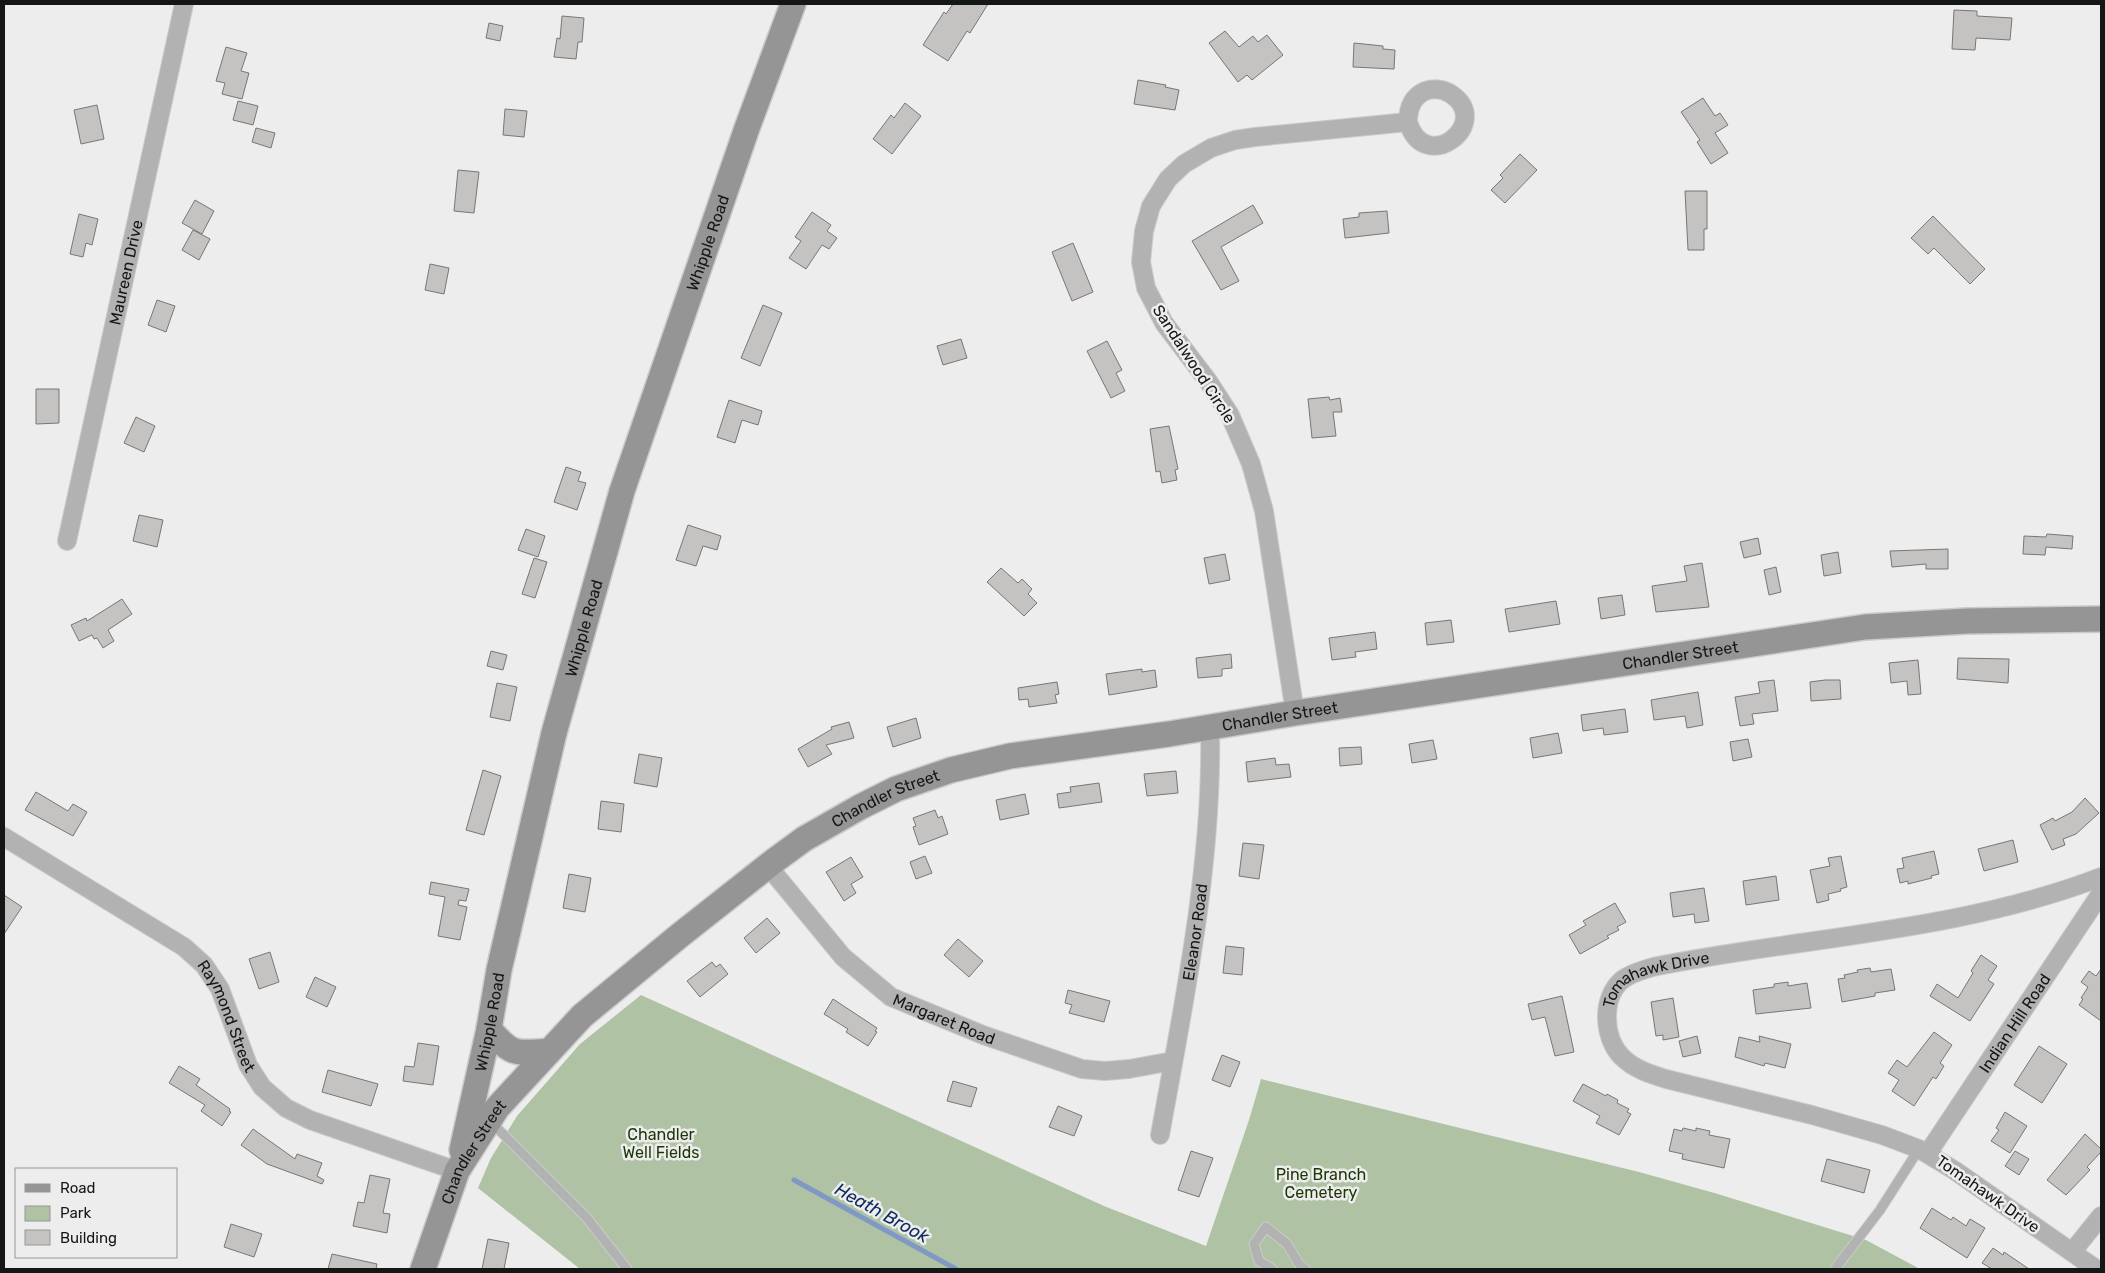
<svg xmlns="http://www.w3.org/2000/svg" width="2105" height="1273" font-family="Rubik,sans-serif">
<style>
.green{fill:#afc2a4}
.lines{fill:none;stroke-linecap:round;stroke-linejoin:round}
.stream{stroke:#8099c4;stroke-width:5}
.building{fill:#c4c3c2;stroke:#787776}
.lane-casing{stroke:#cacbcb;stroke-width:11}
.street-casing{stroke:#cacbcb;stroke-width:20}
.secondary-casing{stroke:#cacbcb;stroke-width:28}
.lane{stroke:#b3b2b2;stroke-width:9}
.street{stroke:#b3b2b2;stroke-width:18}
.secondary{stroke:#969595;stroke-width:25}
.labels{text-anchor:middle;dominant-baseline:central;stroke-width:5;stroke-linejoin:round;paint-order:stroke}
.street-label{font-size:16px;fill:#151616;stroke:#ededee}
.park-label{font-size:16px;fill:#1c3604;stroke:#ededee}
.water-label{font-size:18px;font-style:italic;fill:#0e2b5f;stroke:#ededee}
</style>
<rect width="100%" height="100%" fill="#ededee"/>
<polygon class="green" points="641,995 1104,1206 1206,1246 1249,1120 1261,1079 1639,1172 1718,1194 1866,1240 1920,1269 580,1269 478,1188 491,1158 517,1116 580,1044"/>
<g class="lines">
<polyline class="stream" points="794,1180 956,1269"/>
</g>
<g class="building">
<polygon points="953,4 988,4 970,33 967,31 948,61 923,45 944,12 946,14"/>
<polygon points="1954,10 1977,11 1977,16 2012,18 2010,40 1976,38 1975,50 1952,49"/>
<polygon points="562,16 584,18 582,42 578,42 576,59 554,57 557,38 560,39"/>
<polygon points="489,23 503,26 500,41 486,38"/>
<polygon points="1225,31 1239,47 1253,36 1258,42 1267,35 1283,55 1252,80 1247,75 1238,82 1209,43"/>
<polygon points="1354,43 1383,46 1383,49 1395,50 1394,69 1353,67"/>
<polygon points="226,47 247,53 241,71 249,73 242,99 222,94 225,83 216,81"/>
<polygon points="1138,80 1166,85 1165,87 1179,90 1175,110 1134,104"/>
<polygon points="1703,98 1715,116 1720,113 1728,125 1715,133 1728,153 1711,164 1697,142 1700,140 1681,112"/>
<polygon points="238,101 258,106 253,125 233,120"/>
<polygon points="905,103 921,116 892,154 873,139 891,115 894,118"/>
<polygon points="97,105 104,139 81,144 74,110"/>
<polygon points="505,109 527,111 524,137 503,135"/>
<polygon points="256,128 275,133 271,148 252,142"/>
<polygon points="1520,154 1537,170 1505,203 1491,190 1503,178 1500,175"/>
<polygon points="458,170 479,172 474,213 454,211"/>
<polygon points="1685,191 1707,191 1707,229 1704,229 1704,250 1688,250"/>
<polygon points="195,200 214,211 202,234 182,223"/>
<polygon points="1253,205 1263,223 1221,247 1239,281 1221,290 1192,241"/>
<polygon points="1387,211 1389,233 1345,238 1343,219 1359,217 1359,213"/>
<polygon points="812,212 831,225 827,231 837,238 829,249 822,245 806,269 789,258 801,241 795,237"/>
<polygon points="79,214 98,219 92,245 86,243 83,257 70,254"/>
<polygon points="1933,216 1985,269 1970,284 1934,248 1928,254 1911,238"/>
<polygon points="193,230 210,239 199,260 182,250"/>
<polygon points="1073,243 1093,292 1072,301 1052,252"/>
<polygon points="430,264 449,268 444,294 425,290"/>
<polygon points="157,300 175,306 166,332 148,325"/>
<polygon points="763,305 782,313 760,366 741,358"/>
<polygon points="961,339 967,358 943,365 937,346"/>
<polygon points="1107,341 1122,370 1116,373 1125,391 1111,398 1087,351"/>
<polygon points="36,389 59,389 59,423 36,424"/>
<polygon points="1329,397 1330,400 1340,398 1342,412 1333,412 1336,436 1312,438 1308,399"/>
<polygon points="729,400 762,411 758,425 742,420 735,443 717,437"/>
<polygon points="136,417 155,426 144,452 124,443"/>
<polygon points="1169,426 1178,469 1175,470 1177,480 1162,483 1160,471 1156,472 1150,429"/>
<polygon points="566,467 581,472 578,481 586,483 577,510 554,502"/>
<polygon points="139,515 163,520 157,547 133,541"/>
<polygon points="688,525 721,536 717,550 703,546 696,566 676,560"/>
<polygon points="526,529 545,536 538,557 518,550"/>
<polygon points="2047,534 2073,536 2072,549 2046,547 2045,555 2023,554 2024,536 2046,537"/>
<polygon points="1758,538 1761,554 1744,558 1740,542"/>
<polygon points="1948,549 1948,569 1926,569 1926,564 1892,567 1890,551"/>
<polygon points="1838,552 1841,573 1824,576 1821,555"/>
<polygon points="1225,554 1230,580 1209,584 1204,558"/>
<polygon points="534,558 547,562 535,598 522,594"/>
<polygon points="1702,563 1709,607 1656,612 1652,586 1687,581 1684,566"/>
<polygon points="1776,567 1781,592 1769,595 1764,570"/>
<polygon points="1001,568 1018,583 1022,579 1032,589 1028,594 1037,603 1024,616 987,582"/>
<polygon points="1622,595 1625,615 1601,619 1598,598"/>
<polygon points="122,599 132,614 108,630 114,641 103,648 97,638 94,639 92,635 79,641 71,625 86,618 87,621"/>
<polygon points="1556,601 1560,624 1509,632 1505,609"/>
<polygon points="1451,620 1454,642 1427,645 1425,623"/>
<polygon points="1375,632 1377,649 1355,652 1356,657 1332,660 1329,638"/>
<polygon points="491,651 507,655 503,670 487,666"/>
<polygon points="1231,654 1232,668 1222,669 1222,676 1198,678 1196,658"/>
<polygon points="1958,658 2009,659 2008,683 1957,679"/>
<polygon points="1918,660 1921,694 1908,695 1907,681 1891,683 1889,663"/>
<polygon points="1142,669 1142,672 1155,670 1157,687 1109,695 1106,674"/>
<polygon points="1774,680 1778,711 1752,714 1754,724 1740,726 1735,697 1760,693 1758,682"/>
<polygon points="1825,680 1840,680 1841,699 1811,701 1810,682"/>
<polygon points="1057,682 1059,694 1055,695 1057,703 1029,707 1028,699 1019,700 1018,688"/>
<polygon points="497,683 517,687 510,721 490,717"/>
<polygon points="1698,692 1703,725 1687,728 1685,716 1654,720 1651,700"/>
<polygon points="1625,709 1628,732 1604,735 1603,728 1583,731 1581,715"/>
<polygon points="916,718 921,738 893,747 887,727"/>
<polygon points="849,722 854,738 826,745 832,754 808,767 798,749 832,729 831,727"/>
<polygon points="1558,733 1562,753 1533,758 1530,738"/>
<polygon points="1748,739 1752,757 1733,761 1730,742"/>
<polygon points="1433,740 1437,759 1412,763 1409,744"/>
<polygon points="1361,747 1362,764 1340,766 1339,748"/>
<polygon points="639,754 662,758 657,787 634,783"/>
<polygon points="1275,758 1276,765 1289,764 1291,777 1248,782 1246,762"/>
<polygon points="483,770 501,776 484,835 466,830"/>
<polygon points="1176,771 1178,793 1147,796 1144,774"/>
<polygon points="1099,783 1102,802 1059,808 1057,794 1071,792 1070,787"/>
<polygon points="36,792 68,811 73,804 87,812 73,836 25,810"/>
<polygon points="1025,794 1029,814 1000,820 996,800"/>
<polygon points="2085,798 2099,813 2076,834 2063,839 2065,845 2052,850 2040,825 2053,818 2055,821 2072,812"/>
<polygon points="601,801 624,804 621,832 598,829"/>
<polygon points="935,810 938,818 942,816 948,834 919,845 913,827 916,826 913,818"/>
<polygon points="2013,840 2018,862 1984,871 1978,849"/>
<polygon points="1243,843 1264,845 1259,879 1239,876"/>
<polygon points="1934,851 1939,874 1931,876 1932,878 1908,884 1908,881 1900,883 1897,869 1904,868 1902,858"/>
<polygon points="925,856 932,873 916,879 910,862"/>
<polygon points="1841,856 1847,887 1840,889 1841,891 1828,894 1829,900 1817,903 1810,870 1830,866 1828,858"/>
<polygon points="851,857 863,877 851,884 856,893 844,901 826,872"/>
<polygon points="569,874 591,878 585,912 563,908"/>
<polygon points="1776,876 1779,900 1746,905 1743,881"/>
<polygon points="431,882 469,889 466,901 459,900 458,905 467,907 460,940 438,936 445,897 429,894"/>
<polygon points="1704,888 1709,921 1695,923 1694,914 1673,917 1670,893"/>
<polygon points="4,895 22,907 4,934"/>
<polygon points="1615,903 1626,922 1617,927 1619,930 1607,936 1609,938 1580,954 1569,935 1586,925 1583,921"/>
<polygon points="767,918 780,933 756,953 744,938"/>
<polygon points="958,939 983,961 969,977 944,955"/>
<polygon points="1226,946 1244,948 1242,975 1223,973"/>
<polygon points="270,952 279,982 259,989 249,959"/>
<polygon points="1981,955 1997,966 1988,980 1994,984 1970,1021 1930,996 1937,984 1958,998 1973,973 1971,971"/>
<polygon points="712,962 716,967 720,964 728,974 700,997 687,981"/>
<polygon points="1870,968 1871,972 1891,969 1895,990 1875,993 1875,996 1842,1002 1838,979 1845,978 1844,975 1858,972 1857,970"/>
<polygon points="2101,969 2101,1021 2079,1005 2083,999 2081,998 2088,987 2081,982 2089,971 2096,976"/>
<polygon points="315,977 336,987 327,1007 306,997"/>
<polygon points="1788,982 1788,986 1807,983 1811,1008 1756,1014 1753,990 1774,987 1774,984"/>
<polygon points="1068,990 1110,1001 1104,1022 1069,1013 1072,1005 1065,1003"/>
<polygon points="1562,996 1574,1052 1555,1056 1545,1017 1532,1020 1528,1004"/>
<polygon points="1673,998 1679,1037 1663,1040 1663,1035 1656,1036 1651,1002"/>
<polygon points="833,999 877,1028 875,1031 877,1032 868,1046 846,1032 848,1029 824,1014"/>
<polygon points="1934,1032 1952,1045 1940,1063 1944,1066 1936,1079 1933,1077 1914,1106 1892,1091 1899,1080 1888,1073 1897,1060 1907,1067"/>
<polygon points="1697,1036 1701,1053 1683,1057 1679,1041"/>
<polygon points="1759,1036 1791,1044 1785,1068 1765,1063 1764,1066 1735,1057 1739,1037 1760,1042"/>
<polygon points="418,1043 439,1046 433,1085 403,1081 405,1066 414,1067"/>
<polygon points="2039,1046 2067,1064 2042,1103 2014,1085"/>
<polygon points="1222,1055 1240,1062 1230,1087 1212,1080"/>
<polygon points="179,1066 200,1079 196,1085 230,1109 229,1111 231,1112 222,1126 201,1111 205,1105 169,1083"/>
<polygon points="328,1070 378,1084 371,1106 322,1092"/>
<polygon points="953,1081 977,1088 971,1107 947,1101"/>
<polygon points="1583,1084 1606,1096 1607,1094 1618,1100 1617,1103 1629,1109 1627,1112 1631,1114 1619,1135 1596,1123 1600,1116 1573,1101"/>
<polygon points="1058,1106 1082,1116 1074,1136 1049,1127"/>
<polygon points="2005,1112 2027,1126 2010,1153 1991,1141 1999,1130 1996,1128"/>
<polygon points="1683,1128 1696,1131 1696,1128 1710,1131 1709,1135 1730,1139 1724,1168 1682,1159 1683,1154 1669,1151 1674,1129 1682,1131"/>
<polygon points="253,1129 295,1159 297,1154 322,1163 317,1176 324,1180 322,1184 267,1164 241,1145"/>
<polygon points="2085,1134 2101,1149 2101,1152 2087,1167 2090,1170 2066,1195 2047,1180"/>
<polygon points="1191,1151 1213,1158 1199,1197 1178,1190"/>
<polygon points="2015,1151 2029,1159 2019,1175 2005,1166"/>
<polygon points="1827,1159 1870,1170 1864,1193 1821,1181"/>
<polygon points="370,1175 390,1179 383,1213 390,1214 387,1233 353,1226 358,1202 364,1203"/>
<polygon points="1932,1208 1951,1220 1953,1217 1966,1226 1970,1219 1985,1228 1967,1258 1920,1228"/>
<polygon points="231,1224 262,1234 254,1257 224,1247"/>
<polygon points="488,1239 509,1243 504,1269 482,1269"/>
<polygon points="1993,1248 2003,1255 2004,1252 2029,1269 1992,1269 1982,1263"/>
<polygon points="332,1254 377,1264 376,1269 328,1269"/>
</g>
<g class="lines">
<defs>
<g id="lane">
<polyline points="491,1122 586,1217 627,1269"/>
<polyline points="1272,1269 1259,1261 1254,1244 1266,1227 1287,1244 1299,1264 1305,1269"/>
<polyline points="1835,1269 1880,1210 1919,1149"/>
</g>
<g id="street">
<path id="s1" d="M67,541L184,4"/>
<path d="M1295,713L1264,511L1251,464L1230,415L1208,381L1164,323L1146,288L1141,262L1144,231L1151,206L1168,179L1184,164L1211,148L1235,140L1255,137L1408,122C1425,177 1494,123 1451,94C1443,89 1434,88 1425,91C1412,97 1408,109 1408,122"/>
<path id="s2" d="M4,837L184,947L204,965L220,989L248,1065L262,1087L286,1108L310,1120L457,1171"/>
<path id="s3" d="M768,866L843,957L891,997L983,1035L1082,1069L1105,1071L1129,1069L1173,1061"/>
<path id="s4" d="M1160,1135C1184,1002 1213,863 1210,728"/>
<path id="s5" d="M1928,1153L2101,893"/>
<polyline points="2072,1252 2101,1216"/>
<path id="s6" d="M2096,1269L1954,1170L1919,1149L1882,1135L1812,1115L1666,1079C1650,1074 1634,1069 1622,1057C1603,1038 1601,998 1622,980C1631,973 1643,970 1653,967C1802,937 1958,932 2101,877"/>
</g>
<g id="secondary">
<path d="M489,1029C511,1055 516,1054 549,1051"/>
<path id="s7" d="M462,1150L489,1029L499,970L554,733L622,491L747,128L793,4"/>
<path id="s8" d="M423,1269L457,1171L497,1108L582,1016L679,936L774,861L804,839L860,807L896,789L951,770L1010,756L1169,734L1295,713L1865,627L1967,621L2101,619"/>
</g>
</defs>
<use href="#lane" class="lane-casing"/>
<use href="#street" class="street-casing"/>
<use href="#secondary" class="secondary-casing"/>
<use href="#lane" class="lane"/>
<use href="#street" class="street"/>
<use href="#secondary" class="secondary"/>
</g>
<g class="labels">
<g class="street-label">
<text stroke="none"><textPath href="#s7" startOffset="941">Whipple Road</textPath></text>
<text stroke="none"><textPath href="#s1" startOffset="275">Maureen Drive</textPath></text>
<text transform="translate(1194 364) rotate(57)">Sandalwood Circle</text>
<text stroke="none"><textPath href="#s7" startOffset="536">Whipple Road</textPath></text>
<text stroke="none"><textPath href="#s8" startOffset="1489">Chandler Street</textPath></text>
<text stroke="none"><textPath href="#s8" startOffset="1084">Chandler Street</textPath></text>
<text stroke="none"><textPath href="#s8" startOffset="679">Chandler Street</textPath></text>
<text stroke="none"><textPath href="#s4" startOffset="206">Eleanor Road</textPath></text>
<text stroke="none"><textPath href="#s6" startOffset="641">Tomahawk Drive</textPath></text>
<text stroke="none"><textPath href="#s2" startOffset="294">Raymond Street</textPath></text>
<text stroke="none"><textPath href="#s3" startOffset="238">Margaret Road</textPath></text>
<text stroke="none"><textPath href="#s7" startOffset="131">Whipple Road</textPath></text>
<text stroke="none"><textPath href="#s5" startOffset="156">Indian Hill Road</textPath></text>
<text stroke="none"><textPath href="#s8" startOffset="128">Chandler Street</textPath></text>
<text transform="translate(1988 1194) rotate(35)">Tomahawk Drive</text>
</g>
<g class="park-label">
<text x="661" y="1134">Chandler<tspan x="661" dy="18">Well Fields</tspan></text>
<text x="1321" y="1174">Pine Branch<tspan x="1321" dy="18">Cemetery</tspan></text>
</g>
<g class="water-label">
<text transform="translate(882 1213) rotate(29)">Heath Brook</text>
</g>
</g>
<rect width="2105" height="1273" fill="none" stroke="#151616" stroke-width="10"/>
<rect x="15" y="1168" width="162" height="90" fill="#ededee" stroke="#979798"/>
<rect x="25" y="1184" width="25" height="8" fill="#969595" stroke="#979798"/>
<text x="60" y="1193" font-size="15" fill="#151616">Road</text>
<rect x="25" y="1206" width="25" height="15" fill="#afc2a4" stroke="#979798"/>
<text x="60" y="1218" font-size="15" fill="#151616">Park</text>
<rect x="25" y="1230" width="25" height="15" fill="#c4c3c2" stroke="#979798"/>
<text x="60" y="1243" font-size="15" fill="#151616">Building</text>
</svg>
